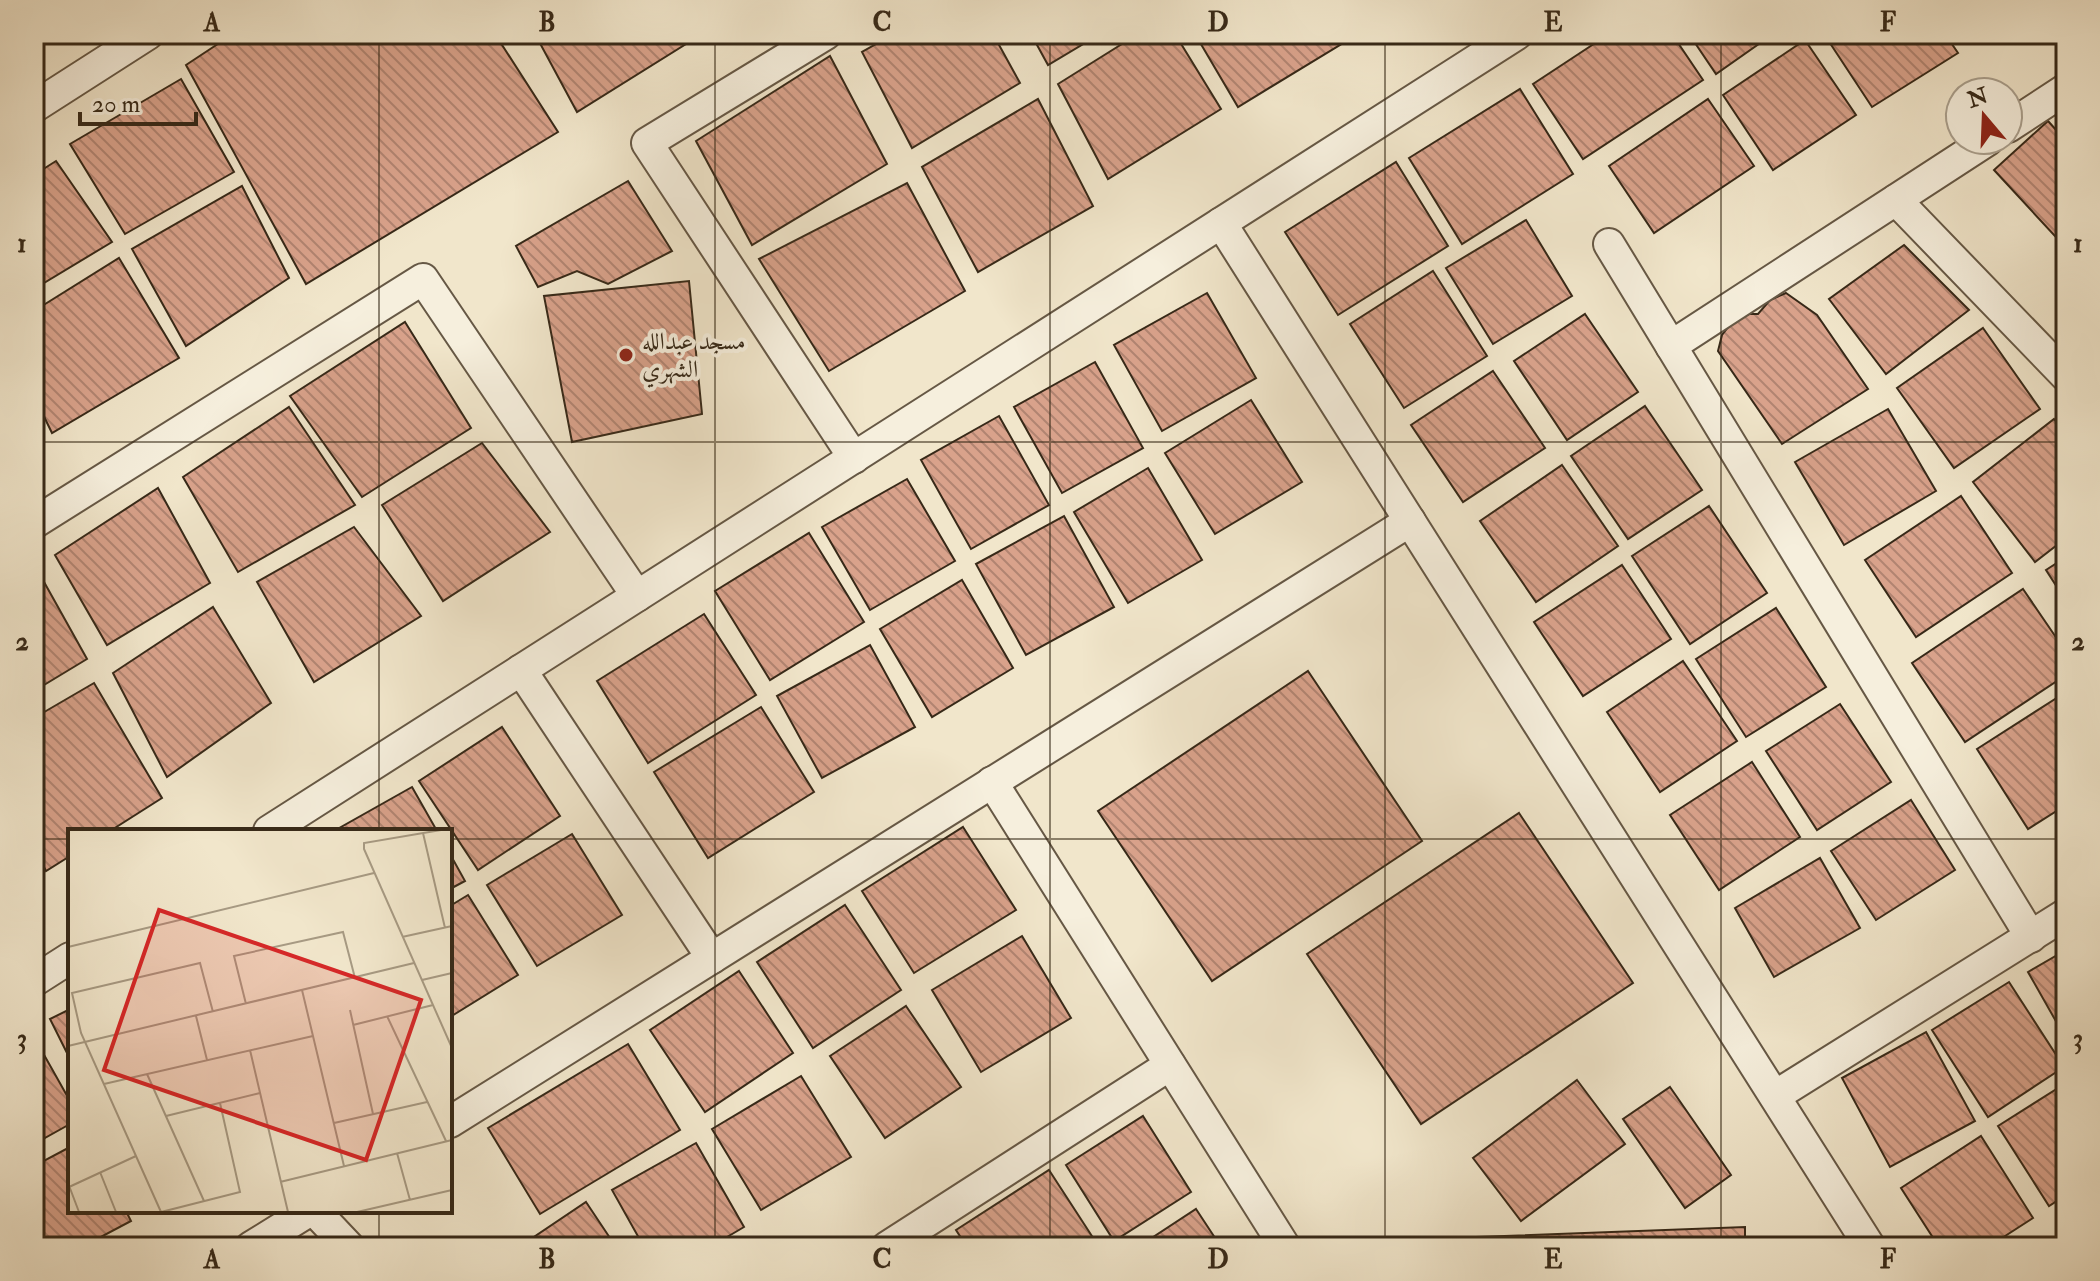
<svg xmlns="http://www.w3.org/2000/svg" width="2100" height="1281" font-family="'IM FELL Double Pica',Amiri,serif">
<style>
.building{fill:url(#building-back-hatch);stroke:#372918;stroke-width:2}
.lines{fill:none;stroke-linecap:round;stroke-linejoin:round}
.street-casing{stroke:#665845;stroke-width:34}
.street{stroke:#f6efdd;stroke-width:30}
.grid{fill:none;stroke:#372918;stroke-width:2;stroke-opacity:0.55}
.poi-dot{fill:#8f2418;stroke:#f6efdd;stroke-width:3}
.labels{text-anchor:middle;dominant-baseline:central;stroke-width:8;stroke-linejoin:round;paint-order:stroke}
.poi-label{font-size:24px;fill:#372918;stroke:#f6efdd;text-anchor:start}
.inset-road{fill:none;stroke:#a79a83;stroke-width:2}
.view{fill:#d62828;fill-opacity:0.15;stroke:#d62828;stroke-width:4}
.inset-edge{fill:none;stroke:#372918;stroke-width:4}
.neatline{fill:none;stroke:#372918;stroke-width:3}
.grid-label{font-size:26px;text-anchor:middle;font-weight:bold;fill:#372918}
</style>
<defs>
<pattern id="building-back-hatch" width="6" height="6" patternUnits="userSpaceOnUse" patternTransform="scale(2)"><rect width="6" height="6" fill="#d9a28b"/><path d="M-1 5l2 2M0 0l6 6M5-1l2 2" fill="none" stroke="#b18471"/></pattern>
</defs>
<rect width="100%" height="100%" fill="#f1e6cb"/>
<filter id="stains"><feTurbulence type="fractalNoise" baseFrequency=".0025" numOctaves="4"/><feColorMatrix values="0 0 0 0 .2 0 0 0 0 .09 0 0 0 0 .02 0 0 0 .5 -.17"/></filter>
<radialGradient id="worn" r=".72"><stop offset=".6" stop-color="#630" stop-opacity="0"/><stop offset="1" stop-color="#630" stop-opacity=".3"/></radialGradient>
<g class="building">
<polygon points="233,34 495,34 558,132 306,284 186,65"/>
<polygon points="535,34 702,34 577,112"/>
<polygon points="894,34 993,34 1020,83 912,148 862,52"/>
<polygon points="1031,34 1100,34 1048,65"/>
<polygon points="1138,34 1175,34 1221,109 1108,179 1058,84"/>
<polygon points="1195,34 1345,34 1348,40 1238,107"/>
<polygon points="1609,34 1672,34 1703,80 1583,159 1533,84"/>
<polygon points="1689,34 1773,34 1716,74"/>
<polygon points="1824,34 1945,34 1958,53 1872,107"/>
<polygon points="1805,40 1856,115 1773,170 1723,95"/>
<polygon points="830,56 887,164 752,245 696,141"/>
<polygon points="181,79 234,172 125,234 70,144"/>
<polygon points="1520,89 1573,174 1462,244 1409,158"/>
<polygon points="1038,99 1093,206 978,272 922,167"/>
<polygon points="1708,99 1754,166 1654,233 1609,166"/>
<polygon points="2048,121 2066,141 2066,248 1994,170"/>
<polygon points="56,161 112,242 34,289 34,175"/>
<polygon points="1396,162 1448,246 1338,315 1285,232"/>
<polygon points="628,181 672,251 608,284 577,271 538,287 516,246"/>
<polygon points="907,183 965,291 829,371 759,259"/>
<polygon points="242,186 289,278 186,346 132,249"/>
<polygon points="1526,220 1572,296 1493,344 1446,268"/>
<polygon points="1904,245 1969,310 1886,374 1829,299"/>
<polygon points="119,258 179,358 52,433 34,396 34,311"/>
<polygon points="1433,271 1487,356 1404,408 1350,324"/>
<polygon points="689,281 702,414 572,442 544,296"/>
<polygon points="1207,293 1256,378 1162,431 1114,345"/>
<polygon points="1786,293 1817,315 1868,389 1782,444 1718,351 1722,335 1732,322 1749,314 1758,314 1770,300"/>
<polygon points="1585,314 1638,392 1567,440 1514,361"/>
<polygon points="405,322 471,428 362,497 290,396"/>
<polygon points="1983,328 2040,409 1954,468 1897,388"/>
<polygon points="1095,362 1143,448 1062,493 1014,407"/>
<polygon points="1493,371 1545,448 1463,502 1411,425"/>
<polygon points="1251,400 1302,482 1215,534 1165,453"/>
<polygon points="1645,406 1702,490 1628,539 1571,456"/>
<polygon points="289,407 355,505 238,572 183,477"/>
<polygon points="1888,409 1936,491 1844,545 1795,462"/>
<polygon points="999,416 1049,505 971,549 921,460"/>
<polygon points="2054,419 2066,435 2066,538 2035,562 1973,482"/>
<polygon points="482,443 550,532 443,601 382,505"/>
<polygon points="1562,465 1618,546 1536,602 1480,521"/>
<polygon points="1148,468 1202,560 1128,603 1074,512"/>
<polygon points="907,479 955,561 870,610 822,527"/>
<polygon points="158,488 210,583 107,645 55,555"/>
<polygon points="1961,496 2012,573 1916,637 1865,560"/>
<polygon points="1709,506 1767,593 1690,644 1632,556"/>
<polygon points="1064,516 1114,607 1026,655 976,564"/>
<polygon points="354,527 421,616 314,682 257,582"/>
<polygon points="809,533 864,622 770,680 715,591"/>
<polygon points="2066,557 2066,601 2046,570"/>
<polygon points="34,564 87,659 34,691"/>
<polygon points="1622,565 1671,639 1583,696 1534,622"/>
<polygon points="962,580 1013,668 932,717 880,629"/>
<polygon points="2023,589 2066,652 2066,675 1965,742 1912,663"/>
<polygon points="213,607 271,703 167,777 113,673"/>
<polygon points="1776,608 1826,687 1746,737 1696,659"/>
<polygon points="704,614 756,695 648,763 597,681"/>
<polygon points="870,645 915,727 822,778 777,696"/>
<polygon points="1683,661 1737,741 1660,792 1607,712"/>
<polygon points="1308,671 1422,841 1212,981 1098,811"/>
<polygon points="94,683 162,798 110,831 70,831 70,856 46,871 34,848 34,718"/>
<polygon points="2066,692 2066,805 2028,829 1977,749"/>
<polygon points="1840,704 1891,782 1817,830 1766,751"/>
<polygon points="761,707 814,792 708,858 654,772"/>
<polygon points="502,727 560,816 478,870 419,781"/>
<polygon points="1752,762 1800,837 1719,890 1670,815"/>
<polygon points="412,787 437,831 334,831"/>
<polygon points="1911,800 1955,870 1876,920 1831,851"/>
<polygon points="1519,813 1633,983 1421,1124 1307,954"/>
<polygon points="963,827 1016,910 914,973 862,891"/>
<polygon points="572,834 622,915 537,966 487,885"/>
<polygon points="450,854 465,881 450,889"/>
<polygon points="1820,858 1860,928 1774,977 1735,908"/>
<polygon points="468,895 518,975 450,1017 450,906"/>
<polygon points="845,905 901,990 813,1048 757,962"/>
<polygon points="1022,936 1071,1018 981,1072 932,990"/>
<polygon points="2066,950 2066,1039 2028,972"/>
<polygon points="739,971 793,1053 705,1112 650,1030"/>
<polygon points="2009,982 2064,1067 1988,1117 1932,1030"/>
<polygon points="906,1006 961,1087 885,1138 830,1056"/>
<polygon points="70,1009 70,1059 50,1019"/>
<polygon points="1926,1032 1975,1121 1890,1167 1842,1078"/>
<polygon points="34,1037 70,1101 70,1124 34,1144"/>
<polygon points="628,1044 680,1130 540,1214 488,1128"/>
<polygon points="801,1076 851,1157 761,1210 712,1129"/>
<polygon points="1577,1080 1625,1144 1521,1221 1473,1158"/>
<polygon points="2066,1083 2066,1195 2049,1206 1998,1126"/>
<polygon points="1670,1087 1731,1175 1685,1208 1623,1119"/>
<polygon points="1143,1116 1191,1192 1114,1241 1066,1165"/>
<polygon points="1981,1136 2033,1218 1988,1247 1939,1247 1901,1188"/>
<polygon points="696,1143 744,1227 710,1247 644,1247 612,1190"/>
<polygon points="70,1147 70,1211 126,1211 131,1221 82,1247 34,1247 34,1166"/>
<polygon points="1049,1170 1099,1247 967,1247 956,1230"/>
<polygon points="586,1202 616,1247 519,1247"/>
<polygon points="1196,1209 1221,1247 1138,1247"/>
<polygon points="1745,1227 1745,1247 1478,1247 1477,1237"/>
<polygon points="293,1235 306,1247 277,1247"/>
</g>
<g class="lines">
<defs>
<g id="street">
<polyline points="826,34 647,143 854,458"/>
<polyline points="34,107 148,34"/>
<polyline points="2008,127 2066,89"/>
<polyline points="1896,200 2066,376"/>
<polyline points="1221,223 1870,1247"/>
<polyline points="1609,244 2031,937"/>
<polyline points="1671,346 1988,140"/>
<polyline points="34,523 423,279 637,596"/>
<polyline points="521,670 712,958"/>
<polyline points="992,782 1285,1247"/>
<polyline points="269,831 1517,34"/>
<polyline points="34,981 70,958"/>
<polyline points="1775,1096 2066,914"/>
<polyline points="450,1122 1410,521"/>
<polyline points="315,1211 349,1247"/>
<polyline points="251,1247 309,1211"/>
<polyline points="887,1247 1170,1065"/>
</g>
</defs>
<use href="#street" class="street-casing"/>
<use href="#street" class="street"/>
</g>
<path class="grid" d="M379,34V831M715,34V1247M1050,34V1247M1385,34V1247M1721,34V1247M34,442H2066M34,839H70M450,839H2066M379,1211V1247"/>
<circle class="poi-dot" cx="626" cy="355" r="8"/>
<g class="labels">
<g class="poi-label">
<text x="642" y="341">مسجد عبدالله<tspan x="642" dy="28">الشهري</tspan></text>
</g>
</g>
<g transform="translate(68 829)">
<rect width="384" height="384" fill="#f1e6cb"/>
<path class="inset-road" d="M373,1L296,14V20L384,219M355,4L377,99M334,108L384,97M0,118L306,44M354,151L384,144M234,161L276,337M178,175L166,127L275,103L287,149M282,181L305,285M145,183L132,134L4,164L13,204L93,383L172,363L152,274M128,187L139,231M319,187L378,312M285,196L365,176M0,217L346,134M182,221L220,383M79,245L136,372M36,255L245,207M98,287L192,264M266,294L359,273M329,324L342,371M32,343L48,383M212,353L384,311M0,354L11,383M1,358L68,327M289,383L384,361"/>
<path class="view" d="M91,81L353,171L298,331L36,241Z"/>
<rect width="384" height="384" class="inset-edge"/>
</g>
<rect width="2100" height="1281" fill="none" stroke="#f1e6cb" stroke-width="88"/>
<g transform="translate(1984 116) rotate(341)"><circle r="38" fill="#f6efdd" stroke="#aaa08e" stroke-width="2"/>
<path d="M0-6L14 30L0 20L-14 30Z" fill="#8f2418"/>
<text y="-12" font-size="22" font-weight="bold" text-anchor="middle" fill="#372918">N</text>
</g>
<path d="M80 112v12h116v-12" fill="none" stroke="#372918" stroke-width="4"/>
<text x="92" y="112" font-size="24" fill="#372918" stroke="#f6efdd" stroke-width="6" paint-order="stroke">20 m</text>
<rect x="44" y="44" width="2012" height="1193" class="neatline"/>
<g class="grid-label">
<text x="212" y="31">A</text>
<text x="547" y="31">B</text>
<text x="882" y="31">C</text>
<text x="1218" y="31">D</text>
<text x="1553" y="31">E</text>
<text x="1888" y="31">F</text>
<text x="22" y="252">1</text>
<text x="2078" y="252">1</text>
<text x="22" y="650">2</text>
<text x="2078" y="650">2</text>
<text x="22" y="1047">3</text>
<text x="2078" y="1047">3</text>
<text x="212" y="1268">A</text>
<text x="547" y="1268">B</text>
<text x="882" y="1268">C</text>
<text x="1218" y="1268">D</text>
<text x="1553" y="1268">E</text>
<text x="1888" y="1268">F</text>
</g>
<rect width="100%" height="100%" filter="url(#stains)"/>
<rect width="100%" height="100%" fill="url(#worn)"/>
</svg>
